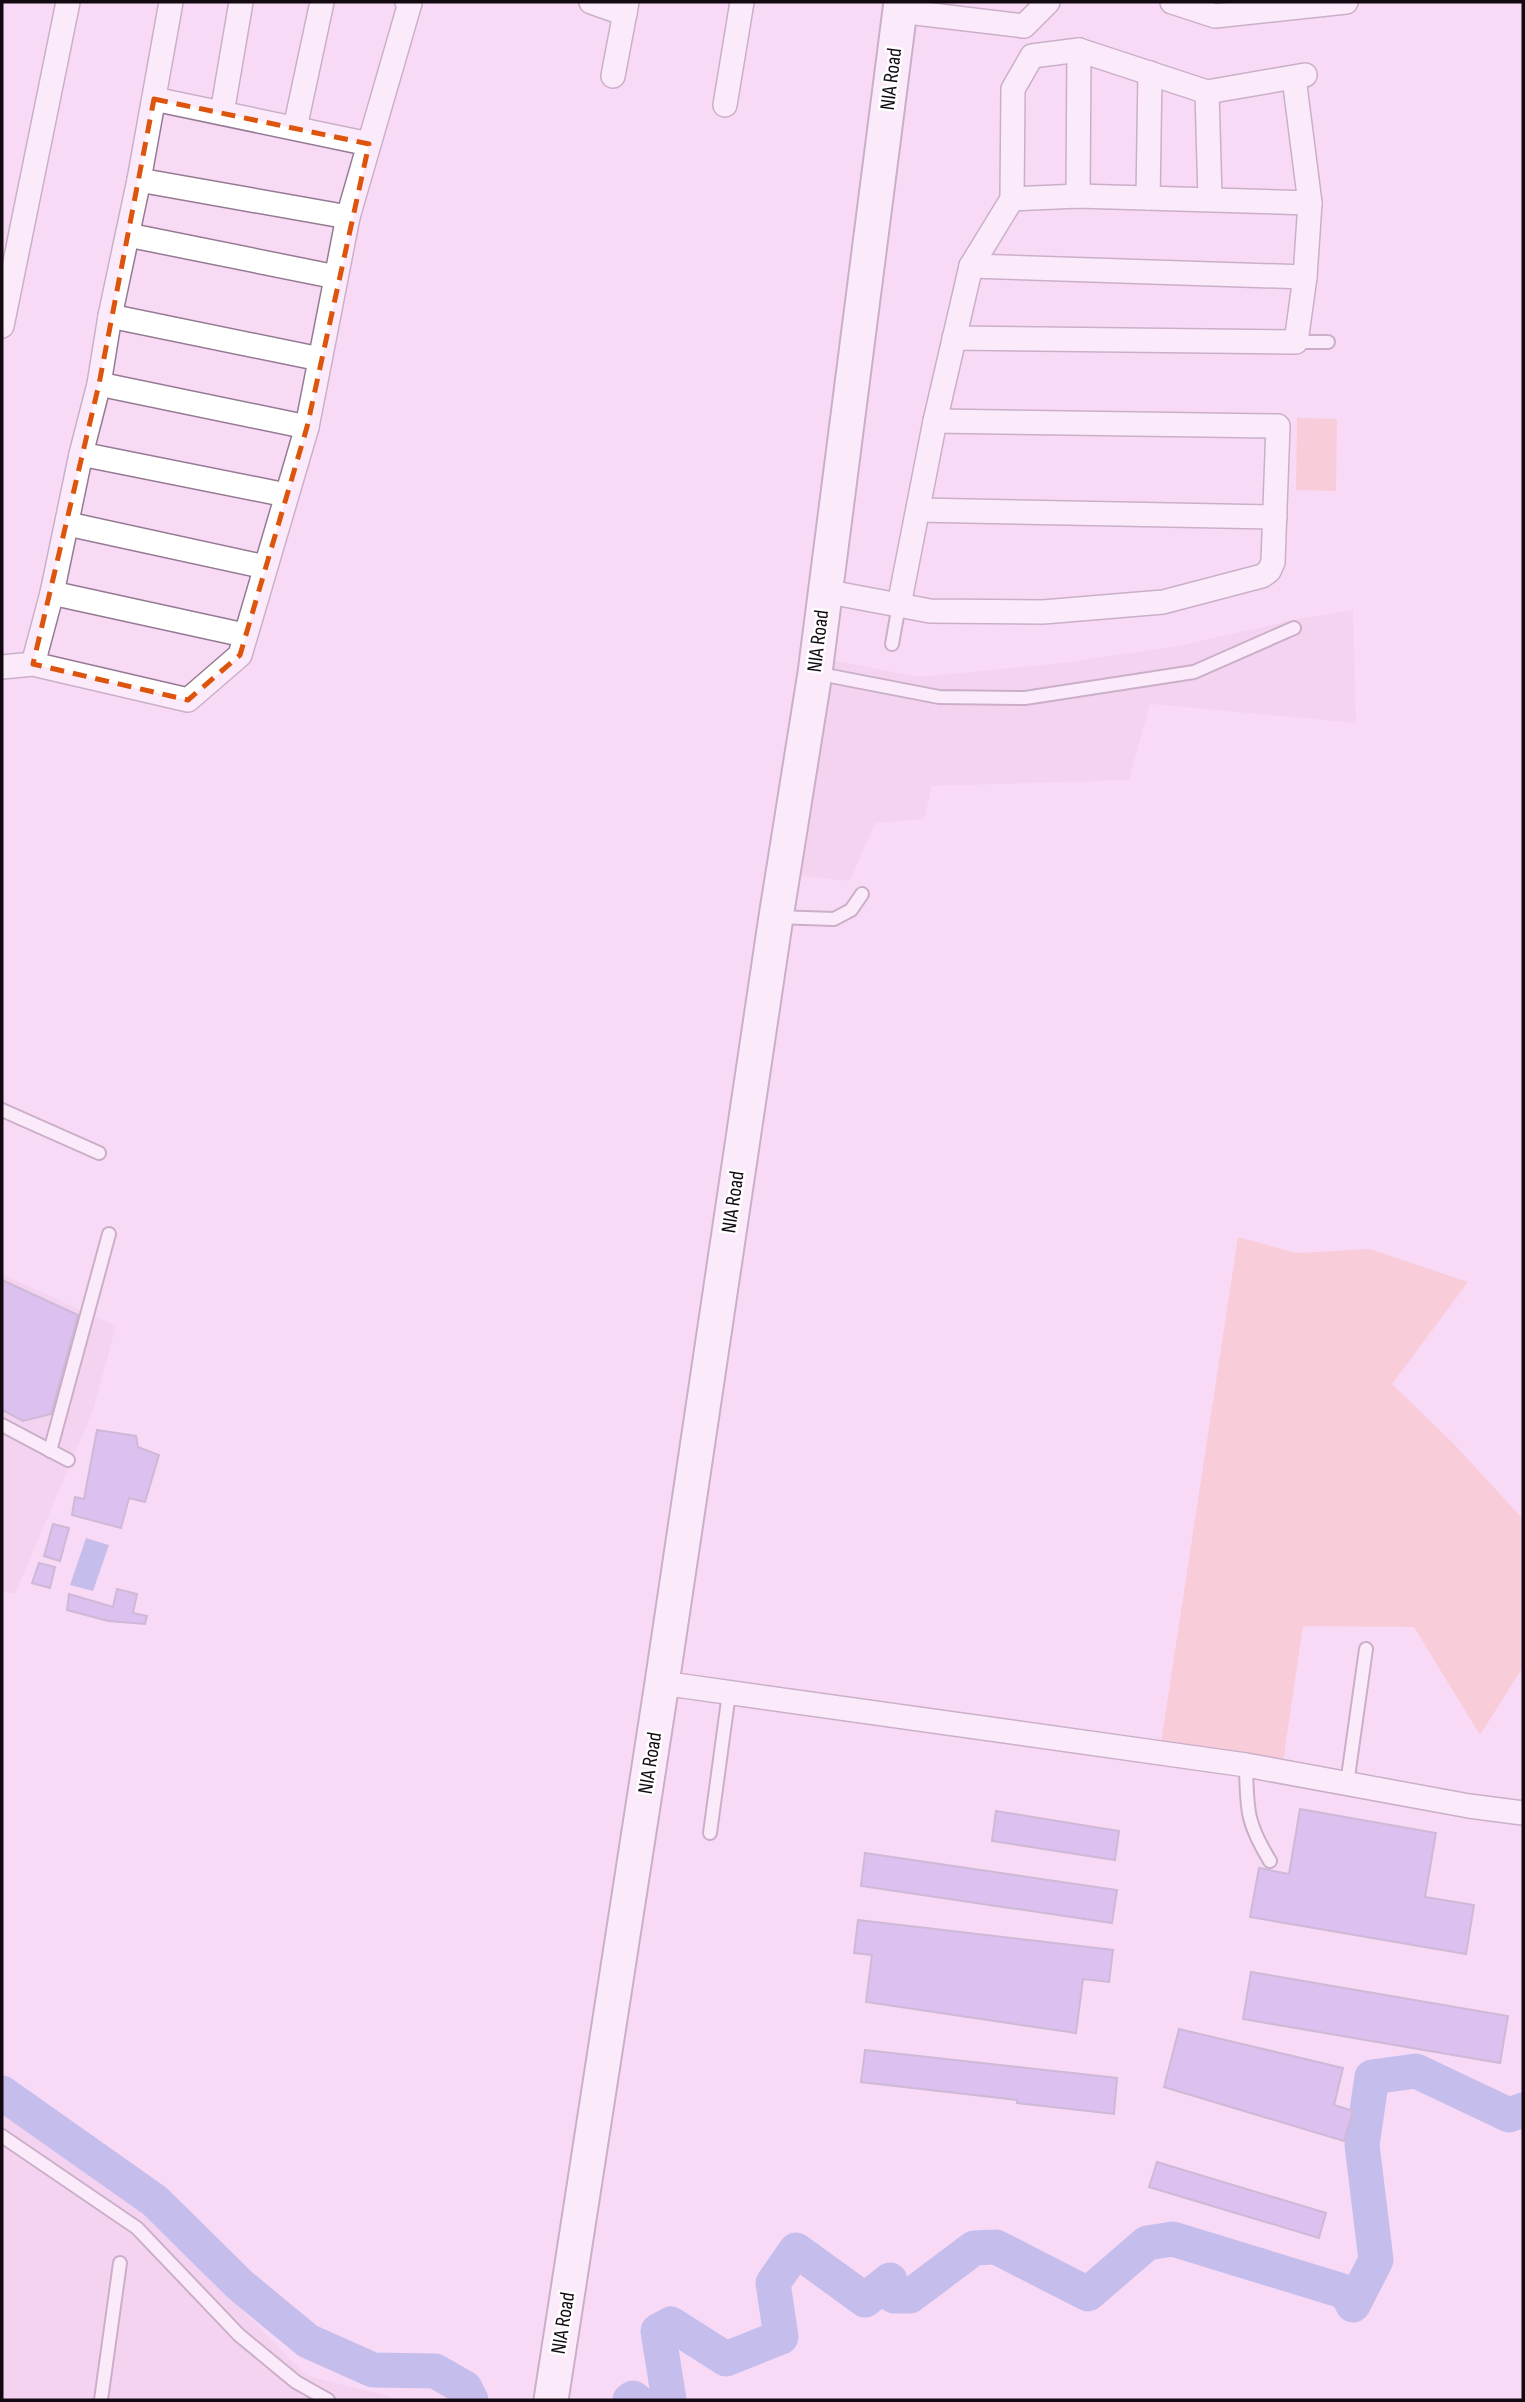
<svg xmlns="http://www.w3.org/2000/svg" width="1525" height="2402" font-family="'Sofia Sans Condensed',sans-serif">
<style>
.built{fill:#efcbec}
.green{fill:#f8bcb5}
.water{fill:#889be1}
.lines{fill:none;stroke-linecap:round;stroke-linejoin:round}
.river{stroke:#889be1;stroke-width:35}
.building{fill:#baa1e9;stroke:#9b90b0;stroke-width:2}
.lane-casing{stroke:#957a93;stroke-width:16}
.street-casing{stroke:#957a93;stroke-width:26}
.secondary-casing{stroke:#957a93;stroke-width:37}
.lane{stroke:#fff;stroke-width:12}
.street{stroke:#fff;stroke-width:23}
.secondary{stroke:#fff;stroke-width:33}
.marked{fill:none;stroke:#dd550c;stroke-width:5;stroke-dasharray:14 9;stroke-linejoin:round}
.labels{text-anchor:middle;dominant-baseline:central;stroke-width:5;stroke-linejoin:round;paint-order:stroke}
.street-label{font-size:21px;fill:#120911;stroke:#fff}
</style>
<rect width="100%" height="100%" fill="#f8daf5"/>
<g class="built">
<polygon points="1353,610 1356,723 1150,704 1129,780 932,786 924,819 875,823 850,881 800,876 827,659 919,677 1062,663 1178,646 1297,619"/>
<polygon points="2,1274 116,1326 93,1411 15,1594 2,1591"/>
<polygon points="2,2112 136,2201 306,2375 403,2400 2,2400"/>
</g>
<g class="green">
<polygon points="1297,418 1337,419 1336,491 1296,490"/>
<polygon points="1238,1237 1297,1253 1370,1249 1468,1282 1392,1384 1454,1444 1523,1519 1523,1667 1480,1735 1414,1627 1303,1626 1281,1775 1159,1756"/>
</g>
<polygon class="water" points="86,1538 109,1545 93,1591 70,1585"/>
<g class="lines">
<g class="river">
<polyline points="2,2093 155,2201 240,2285 308,2341 373,2370 435,2371 465,2388 471,2400"/>
<polyline points="630,2400 633,2398 636,2400"/>
<polyline points="669,2400 658,2331 671,2324 726,2359 781,2337 773,2283 796,2250 865,2300 890,2280 894,2296 910,2296 974,2248 996,2247 1088,2294 1147,2243 1173,2239 1346,2292 1353,2305 1376,2260 1362,2145 1372,2077 1416,2071 1509,2115 1523,2110"/>
</g>
</g>
<g class="building">
<polygon points="2,1280 78,1315 51,1414 23,1421 2,1410"/>
<polygon points="97,1430 136,1436 138,1447 159,1455 145,1502 129,1498 121,1528 72,1515 75,1497 84,1499"/>
<polygon points="53,1524 69,1528 60,1561 44,1556"/>
<polygon points="39,1563 55,1567 50,1588 32,1583"/>
<polygon points="117,1589 137,1594 133,1613 147,1616 145,1624 108,1621 67,1610 69,1594 113,1607"/>
<polygon points="1300,1809 1436,1833 1425,1897 1474,1905 1466,1954 1250,1917 1259,1868 1289,1874"/>
<polygon points="996,1811 1119,1831 1115,1860 992,1841"/>
<polygon points="865,1853 1117,1890 1112,1923 861,1886"/>
<polygon points="858,1920 1113,1950 1109,1982 1083,1979 1076,2033 866,2002 872,1955 854,1953"/>
<polygon points="1251,1972 1508,2016 1500,2063 1243,2019"/>
<polygon points="1179,2029 1343,2068 1334,2105 1353,2111 1344,2141 1164,2087"/>
<polygon points="865,2050 1117,2078 1114,2114 1017,2103 1017,2100 861,2082"/>
<polygon points="1157,2162 1326,2213 1319,2238 1149,2187"/>
</g>
<g class="lines">
<defs>
<g id="lane">
<polyline points="1296,342 1328,342"/>
<polyline points="892,644 899,605"/>
<polyline points="815,673 939,697 1025,698 1194,672 1294,628"/>
<polyline points="776,917 834,919 851,910 862,894"/>
<polyline points="2,1110 99,1153"/>
<polyline points="2,1425 68,1460"/>
<polyline points="50,1451 109,1234"/>
<path d="M1246,1765C1247,1809 1246,1822 1270,1861"/>
<polyline points="1347,1784 1366,1649"/>
<polyline points="710,1833 729,1693"/>
<polyline points="2,2136 137,2228 239,2335 296,2382 328,2400"/>
<polyline points="101,2400 120,2263"/>
</g>
<g id="street">
<polyline points="591,2 625,14"/>
<polyline points="1172,2 1215,16 1346,2"/>
<polyline points="899,11 1024,26 1048,2"/>
<polyline points="613,76 627,2"/>
<polyline points="1207,92 1210,199"/>
<polyline points="154,99 369,144"/>
<polyline points="725,105 742,2"/>
<polyline points="222,113 241,2"/>
<polyline points="295,128 322,2"/>
<polyline points="139,180 171,2"/>
<polyline points="1078,196 1079,50"/>
<polyline points="1148,198 1150,73"/>
<polyline points="1012,199 1078,196 1310,203"/>
<polyline points="348,217 410,3 407,2"/>
<polyline points="128,235 336,277"/>
<polyline points="971,266 1305,277"/>
<polyline points="110,316 320,359"/>
<polyline points="2,326 68,2"/>
<polyline points="954,338 1296,342 1305,277 1310,203 1294,78"/>
<polyline points="99,384 307,427"/>
<polyline points="81,454 286,495"/>
<polyline points="918,510 1275,517"/>
<polyline points="68,524 265,567"/>
<polyline points="824,591 930,611 1043,612 1163,602 1262,576 1269,571 1273,562 1278,426 935,421"/>
<polyline points="52,593 244,635"/>
<polyline points="899,605 935,421 971,266 1012,199 1013,89 1032,56 1079,50 1207,92 1305,75"/>
<polyline points="2,667 33,664 188,700 240,655 307,427 348,217 139,180 110,316 99,384 81,454 52,593 33,664"/>
<polyline points="662,1683 1246,1765 1469,1806 1523,1813"/>
</g>
<polyline id="secondary" points="551,2400 662,1683 776,917 815,673 901,2"/>
</defs>
<use href="#lane" class="lane-casing"/>
<use href="#street" class="street-casing"/>
<use href="#secondary" class="secondary-casing"/>
<use href="#lane" class="lane"/>
<use href="#street" class="street"/>
<use href="#secondary" class="secondary"/>
</g>
<path d="M0 0H1525V2402H0ZM154,99L369,144L307,427L240,655L188,700L33,664L99,384Z" fill="#f8daf5" fill-opacity=".55" fill-rule="evenodd"/>
<path class="marked" d="M154,99L369,144L307,427L240,655L188,700L33,664L99,384Z"/>
<g class="labels">
<g class="street-label">
<text transform="translate(891 79) rotate(-83)">NIA Road</text>
<text transform="translate(818 641) rotate(-83)">NIA Road</text>
<text transform="translate(733 1202) rotate(-82)">NIA Road</text>
<text transform="translate(650 1763) rotate(-81)">NIA Road</text>
<text transform="translate(563 2323) rotate(-81)">NIA Road</text>
</g>
</g>
<rect width="1525" height="2402" fill="none" stroke="#120911" stroke-width="7"/>
</svg>
